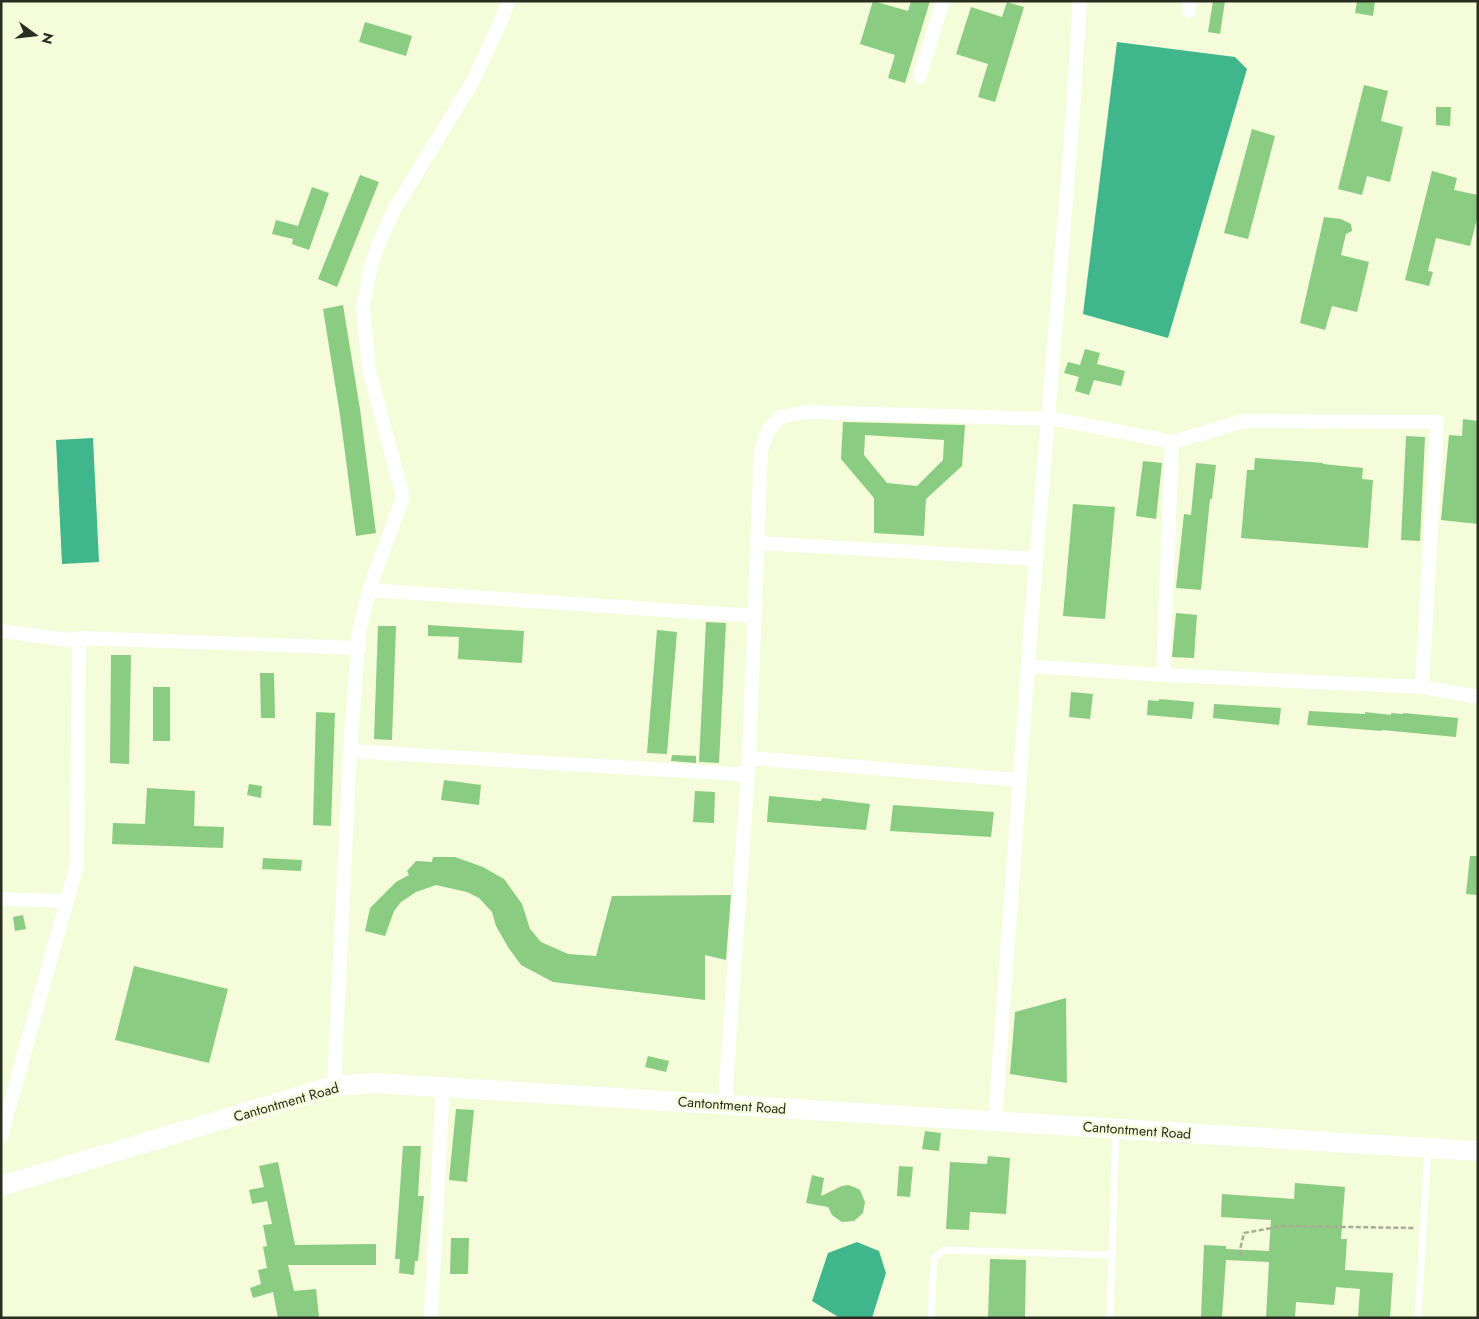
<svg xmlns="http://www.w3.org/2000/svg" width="1479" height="1319" font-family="Jost,sans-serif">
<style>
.water{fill:#3fb68b}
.building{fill:#8acc81;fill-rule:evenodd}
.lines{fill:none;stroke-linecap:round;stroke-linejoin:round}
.path{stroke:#a7ad93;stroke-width:2.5;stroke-dasharray:5 2.5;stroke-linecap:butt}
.lane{stroke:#fff;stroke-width:7}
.street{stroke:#fff;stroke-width:14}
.secondary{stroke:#fff;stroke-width:20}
.labels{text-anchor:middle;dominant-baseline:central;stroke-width:4.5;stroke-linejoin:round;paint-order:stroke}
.street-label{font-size:14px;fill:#2a2d20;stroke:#f4fcda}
</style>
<rect width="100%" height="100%" fill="#f4fcda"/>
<g class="water">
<polygon points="1117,42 1235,57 1247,69 1168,338 1083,314"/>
<polygon points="93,438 99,562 62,564 56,440"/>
<polygon points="857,1242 879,1251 886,1273 872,1318 840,1318 812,1301 828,1253"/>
</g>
<g class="building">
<polygon points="873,1 908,11 911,1 930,1 905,83 888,78 895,55 860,44"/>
<polygon points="1213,1 1225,1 1220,34 1208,32"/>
<polygon points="1357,1 1375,1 1373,16 1355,13"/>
<polygon points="1007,2 1024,7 995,102 978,97 988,64 956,54 971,7 1002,17"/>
<polygon points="365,22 412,36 406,56 359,42"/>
<polygon points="1364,85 1388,91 1381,121 1403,127 1390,182 1367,176 1362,195 1338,189"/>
<polygon points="1436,107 1451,107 1450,126 1436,125"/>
<polygon points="1252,129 1275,136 1248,239 1224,233"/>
<polygon points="1432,171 1457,178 1454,190 1478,195 1478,215 1470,246 1436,238 1428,271 1433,272 1429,286 1405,280"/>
<polygon points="360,175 379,182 337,287 318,279"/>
<polygon points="312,187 329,193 309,250 292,244 293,239 272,234 276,220 298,226"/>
<polygon points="1324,217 1341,219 1351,224 1352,231 1346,234 1341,255 1369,262 1357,312 1332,306 1325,330 1300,323"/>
<polygon points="343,305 360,409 376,533 356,536 340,415 323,309"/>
<polygon points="1085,349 1100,353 1097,364 1125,371 1121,386 1094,380 1089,395 1075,391 1079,377 1064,373 1068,362 1080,365"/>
<polygon points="1463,419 1478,421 1478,524 1441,520 1449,435 1462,436"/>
<path d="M843,422L965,425L962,466L926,499L924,536L874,533V498L841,459ZM865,435L944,440L943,460L917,486L887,483L864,455Z"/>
<polygon points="1406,436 1425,437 1420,541 1401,540"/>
<polygon points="1255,458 1323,463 1323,464 1363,468 1362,479 1373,480 1368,548 1241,538 1247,470 1254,470"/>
<polygon points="1143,461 1162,463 1156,519 1136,516"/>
<polygon points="1196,463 1216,465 1212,499 1210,499 1201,590 1176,588 1184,514 1191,515"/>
<polygon points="1073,504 1115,507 1105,619 1063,616"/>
<polygon points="1176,613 1197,615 1194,658 1172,657"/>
<polygon points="706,622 726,623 719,763 699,762"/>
<polygon points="428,625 524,631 522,663 458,659 459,637 428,636"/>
<polygon points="378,626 396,626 392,740 374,739"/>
<polygon points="657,630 677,632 667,754 647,753"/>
<polygon points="111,655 131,655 129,764 110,763"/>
<polygon points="260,673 274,673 275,718 261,718"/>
<rect x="153" y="687" width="17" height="54"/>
<polygon points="1071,692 1093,694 1090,719 1069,717"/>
<polygon points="1159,699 1194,702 1192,719 1147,715 1148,700 1159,701"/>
<polygon points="1214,704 1281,708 1279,725 1213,718"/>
<polygon points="1309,711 1365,714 1365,712 1391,715 1391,713 1403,714 1403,713 1458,718 1456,737 1382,730 1382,731 1307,725"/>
<polygon points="316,712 335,713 331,826 313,825"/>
<polygon points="672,755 696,756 696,763 671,761"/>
<polygon points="444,780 481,785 479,805 441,800"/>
<polygon points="249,784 262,786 261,798 247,795"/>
<polygon points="147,788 195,791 194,826 224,827 223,848 112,844 113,823 145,824"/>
<polygon points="695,791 715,792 714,823 693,822"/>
<polygon points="769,796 821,801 822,798 870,804 866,830 767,822"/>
<polygon points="893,805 994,812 991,837 890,831"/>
<polygon points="1470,856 1478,856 1478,895 1466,894"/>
<polygon points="433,857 455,857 483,867 504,879 522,904 530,929 541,942 568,954 596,956 612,896 731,895 726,960 705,955 705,1000 553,982 521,965 508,947 496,926 492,912 479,898 467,892 436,885 416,892 401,902 394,911 385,936 365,931 370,908 396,882 409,875 407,871 416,861 432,862"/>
<polygon points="263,858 302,860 301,871 262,869"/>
<polygon points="23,915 26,929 15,931 13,917"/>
<polygon points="134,966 228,989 209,1063 115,1040"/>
<polygon points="1066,998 1067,1083 1010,1074 1015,1012"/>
<polygon points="648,1056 669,1061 666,1072 645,1067"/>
<polygon points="456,1109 474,1110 467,1182 449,1180"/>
<polygon points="925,1131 941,1133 939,1151 922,1149"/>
<polygon points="403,1146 421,1146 418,1196 424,1196 418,1261 415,1261 414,1275 399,1273 400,1259 395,1259"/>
<polygon points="988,1156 1010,1158 1006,1214 970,1212 969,1230 946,1229 950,1162 987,1164"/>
<polygon points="278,1162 295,1245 376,1244 376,1265 288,1265 294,1291 316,1289 319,1317 278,1318 273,1292 253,1298 250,1288 261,1284 258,1270 267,1268 263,1247 267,1246 263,1225 272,1224 267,1201 252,1204 249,1190 264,1187 259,1166"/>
<polygon points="899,1166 913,1167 910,1197 897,1196"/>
<polygon points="812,1175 824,1178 821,1196 842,1186 848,1185 854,1187 860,1190 865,1202 863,1213 854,1221 842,1222 832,1215 828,1207 806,1203"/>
<polygon points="1295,1183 1345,1187 1341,1239 1347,1239 1345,1270 1393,1273 1390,1318 1358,1318 1360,1289 1336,1287 1334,1305 1296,1302 1295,1318 1266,1318 1269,1262 1226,1260 1222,1318 1201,1318 1204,1245 1226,1246 1226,1249 1269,1251 1271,1220 1221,1217 1222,1194 1294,1199"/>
<polygon points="451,1238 469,1238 468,1274 450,1274"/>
<polygon points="990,1259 1026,1260 1025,1318 988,1318"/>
</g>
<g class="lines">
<polyline class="path" points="1241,1255 1240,1250 1244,1233 1283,1226 1414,1228"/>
<g class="lane">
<polyline points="931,1318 934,1258 944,1250 1112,1255"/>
<polyline points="1110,1318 1116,1131"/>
<polyline points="1418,1318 1428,1148"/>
</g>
<g class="street">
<polyline points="1189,11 1190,1"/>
<polyline points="920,76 943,1"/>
<polyline points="757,543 1036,559"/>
<polyline points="369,590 754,616"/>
<polyline points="1,631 68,640 79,638"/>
<polyline points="1028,666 1163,675 1422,687 1478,697"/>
<polyline points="1163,675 1172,442"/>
<polyline points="350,751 735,774 747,774"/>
<polyline points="749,758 1006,779 1020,779"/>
<polyline points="1,899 67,901"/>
<polyline points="334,1086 350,751 359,633 369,590 403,497 369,369 363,307 371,266 379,243 394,210 473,81 503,17 508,1"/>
<polyline points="728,1105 726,1087 749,758 761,450 769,429 780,417 806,412 1055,419 1172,442 1244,421 1437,422 1422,687"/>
<polyline points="996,1121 996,1108 1032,610 1071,141 1080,1"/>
<polyline points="1,1136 77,865 79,638 359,648"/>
<polyline points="431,1318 442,1101 442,1087"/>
</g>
<polyline class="secondary" points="1,1186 334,1086 374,1083 1478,1151"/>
</g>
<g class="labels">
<g class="street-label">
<text transform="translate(286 1102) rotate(-16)">Cantontment Road</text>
<text transform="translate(732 1105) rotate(4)">Cantontment Road</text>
<text transform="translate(1137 1130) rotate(4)">Cantontment Road</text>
</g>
</g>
<rect width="1479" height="1319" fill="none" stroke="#2a2d20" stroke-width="5"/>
<g transform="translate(35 35) rotate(105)" stroke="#f4fcda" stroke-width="4" paint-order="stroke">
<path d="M0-4L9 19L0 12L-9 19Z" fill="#2a2d20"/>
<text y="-8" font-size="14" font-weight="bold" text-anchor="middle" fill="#2a2d20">N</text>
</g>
</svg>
